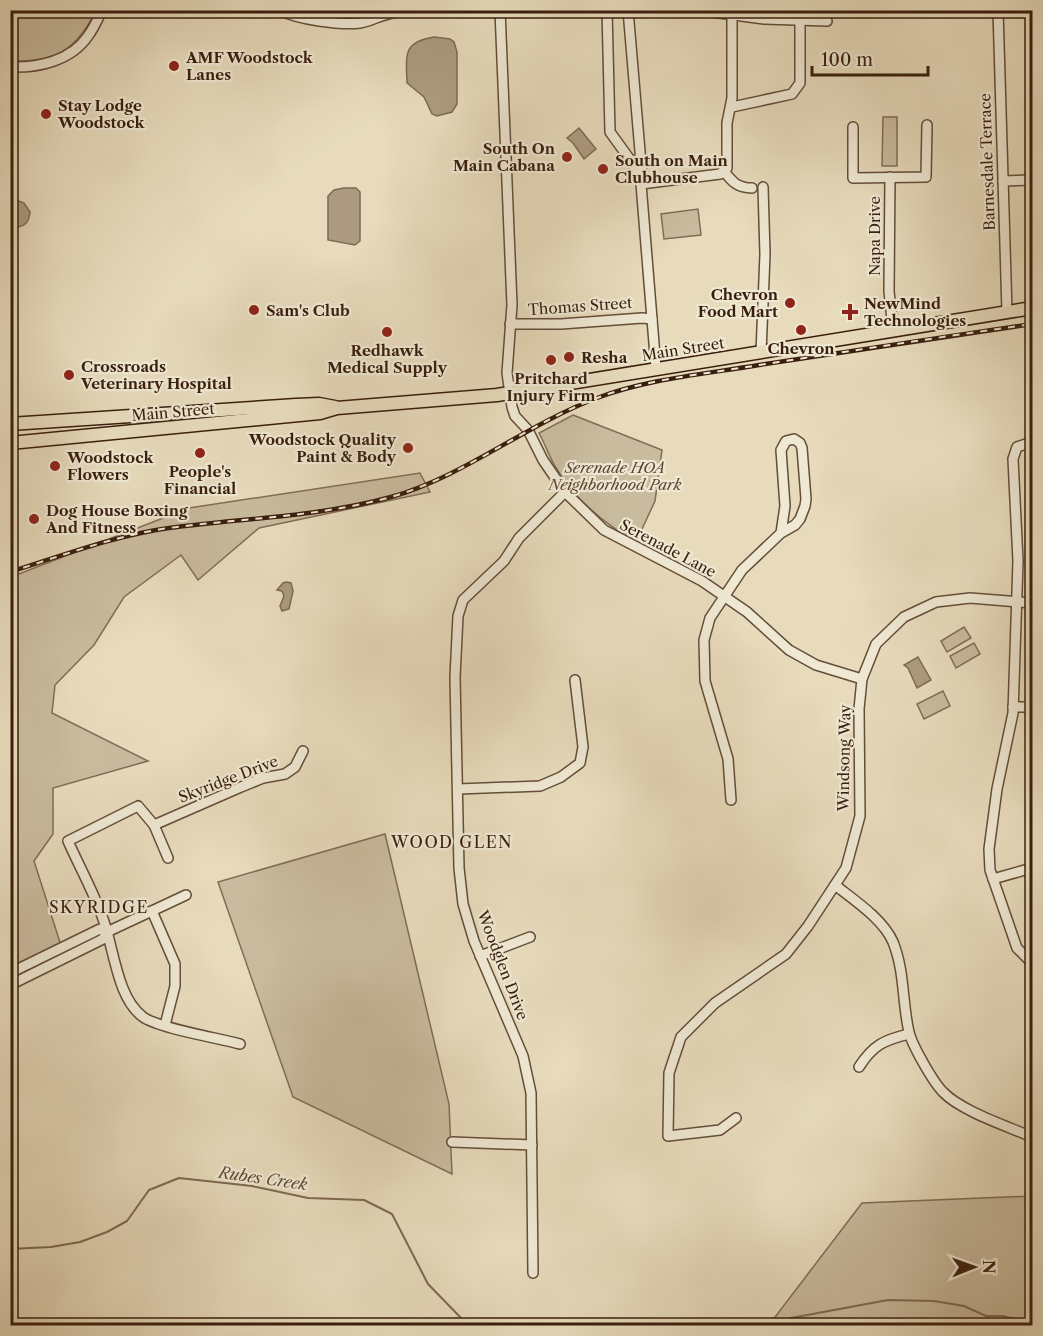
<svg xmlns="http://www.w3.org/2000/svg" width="1043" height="1336" font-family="'Libre Caslon Text',serif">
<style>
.green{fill:#c9bb9e;stroke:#816c56;stroke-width:1.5}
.water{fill:#ac9b80;stroke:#7e6952;stroke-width:1.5}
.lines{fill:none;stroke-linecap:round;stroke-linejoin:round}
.stream{stroke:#7e6952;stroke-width:2}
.minor-casing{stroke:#644d39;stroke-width:12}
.major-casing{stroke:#391e0d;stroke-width:15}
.minor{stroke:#efe8d3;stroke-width:9}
.major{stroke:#e7dbbc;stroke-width:12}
.rail-casing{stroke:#391e0d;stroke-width:4.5}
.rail{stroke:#efe8d3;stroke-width:2;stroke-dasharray:7;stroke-linecap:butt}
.poi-dot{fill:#8f2418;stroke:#efe8d3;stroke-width:2}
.labels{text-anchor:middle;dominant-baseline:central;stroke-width:4.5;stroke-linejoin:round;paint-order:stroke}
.poi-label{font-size:15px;font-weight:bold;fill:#391e0d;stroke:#efe8d3;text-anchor:start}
.street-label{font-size:15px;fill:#391e0d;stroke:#efe8d3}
.park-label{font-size:15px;font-style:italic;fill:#5d4531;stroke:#efe8d3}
.neighbourhood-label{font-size:16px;letter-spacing:1.5px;fill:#391e0d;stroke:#efe8d3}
.water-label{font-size:16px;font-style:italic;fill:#614a35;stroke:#efe8d3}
</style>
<rect width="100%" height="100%" fill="#e7dbbc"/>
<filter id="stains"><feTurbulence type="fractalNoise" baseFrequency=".00333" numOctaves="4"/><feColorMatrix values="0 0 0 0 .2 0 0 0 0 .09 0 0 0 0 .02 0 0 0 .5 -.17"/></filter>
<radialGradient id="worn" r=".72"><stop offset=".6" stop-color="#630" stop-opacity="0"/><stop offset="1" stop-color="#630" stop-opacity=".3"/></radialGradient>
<g class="green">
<path d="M11,11H96C75,51 56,62 11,61Z"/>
<polygon points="883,117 897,117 897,166 882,166"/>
<polygon points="698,209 701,235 664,239 661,214"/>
<path d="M573,415L662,450L655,501L636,542C605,524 574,499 555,466C549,456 545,444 539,433Z"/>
<polygon points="420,473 430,492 259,528 198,580 181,555 124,597 94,645 55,685 52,713 148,761 53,788 53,834 34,861 65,958 11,978 11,577 189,508"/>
<polygon points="964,627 971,638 947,652 941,641"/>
<polygon points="974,643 980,654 956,668 950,656"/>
<polygon points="943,691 950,706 924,719 917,704"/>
<polygon points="385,834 449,1104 452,1174 293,1097 218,882"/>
<polygon points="1032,1196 1032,1325 769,1325 862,1203"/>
</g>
<g class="water">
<path d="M434,37L450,39L454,42L457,52V104L452,112L437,116L432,114L424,97L407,83C406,54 403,42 434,37Z"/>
<polygon points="579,128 596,149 584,159 573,143 567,138"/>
<polygon points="344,188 356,188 360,192 360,241 355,245 328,240 328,196 334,190"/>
<path d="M11,198L24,203L30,212C29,225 22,228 11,227Z"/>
<polygon points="286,582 291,583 293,591 289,609 282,611 280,606 284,596 282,591 277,590 283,583"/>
<polygon points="918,657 931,680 917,688 908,668 904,665"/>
</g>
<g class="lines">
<g class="stream">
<polyline points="10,1249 51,1247 80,1242 107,1232 127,1221 149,1190 179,1178 252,1186 308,1198 364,1200 392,1214 428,1284 462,1319 474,1326"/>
<polyline points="771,1326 791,1318 888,1300 934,1301 964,1306 986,1316 1003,1316 1032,1323"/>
</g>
<defs>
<g id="minor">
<path d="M280,10C298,20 340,25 360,23C371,21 381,15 392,13C401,11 411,11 421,10"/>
<polyline points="500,10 512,305 507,373 512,407 515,416 528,430 543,460 565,492 604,530 702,581 747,612 789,650 816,665 862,679"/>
<polyline points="607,10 610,132 631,161 640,179"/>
<polyline points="628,10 642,175 641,184 656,368"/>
<polyline points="697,10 764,19 827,21"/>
<polyline points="998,10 1007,312"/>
<path d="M10,67C38,68 71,61 88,36C94,28 98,19 102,10"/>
<polyline points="732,107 792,94 800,83 800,20"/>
<polyline points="853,127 853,178 926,177 927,125"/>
<path d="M724,171C732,182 738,188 752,188"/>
<polyline points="890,177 889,291 893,330"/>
<polyline points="1003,181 1032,180"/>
<polyline points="641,184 720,174 727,168 727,123 732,98 732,10"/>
<polyline points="510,324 561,324 642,318 652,319"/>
<polyline points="761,353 765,254 763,187"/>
<polyline points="1032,442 1017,447 1013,459 1018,561 1013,713 997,789 989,849 990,870 1017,948 1032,963"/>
<polyline points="1013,707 1032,707"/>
<polyline points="458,789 540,786 561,777 580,763 583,747 575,680"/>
<polyline points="731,800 728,759 705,681 704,640 710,618 742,570 781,533 795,525 800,519 805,506 806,499 802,448 800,443 794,439 786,441 781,450 785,506 781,533"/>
<polyline points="154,825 241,787 263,778 285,774 295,767 303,751"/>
<path d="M168,858L154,825L138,806L68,841C79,866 93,891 102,916C114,946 116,997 143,1017C158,1028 218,1038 240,1044"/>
<polyline points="993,879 1032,868"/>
<path d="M835,885C854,900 883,919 893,942C905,972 902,1002 909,1032C912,1045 933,1082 943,1092C961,1111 1007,1126 1032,1137"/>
<polyline points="152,911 175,964 175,986 165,1025"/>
<polyline points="480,956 530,937"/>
<polyline points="10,973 100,929 107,932"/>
<polyline points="10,985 103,939 107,932 186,895"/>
<path d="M859,1067C873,1045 884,1040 909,1034"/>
<polyline points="736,1118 720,1130 668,1136 669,1073 681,1037 715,1003 786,954 808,926 846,868 860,816 859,709 862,679 876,644 904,617 936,602 970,598 1032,603"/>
<polyline points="452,1142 532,1145"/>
<polyline points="533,1273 531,1093 523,1056 474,941 463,904 459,868 455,677 458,616 463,600 504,561 519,538 565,492"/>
</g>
<g id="major">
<polyline points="10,424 296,405 319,404 335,407"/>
<polyline points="10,443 320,413 337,408 497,395 1032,308"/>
</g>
</defs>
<use href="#minor" class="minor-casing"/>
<use href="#major" class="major-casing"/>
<use href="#minor" class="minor"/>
<use href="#major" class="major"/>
<defs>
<path id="rail" d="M10,572C61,556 117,535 169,528C244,518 318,517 391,497C465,476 525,425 597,398C646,379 706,374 759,365C850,351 941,337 1032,324"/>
</defs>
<use href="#rail" class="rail-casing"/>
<use href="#rail" class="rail"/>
</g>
<g class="poi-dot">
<circle cx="174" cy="66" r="6"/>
<circle cx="46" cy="114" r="6"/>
<circle cx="567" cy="157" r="6"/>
<circle cx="603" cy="169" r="6"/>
<circle cx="790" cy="303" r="6"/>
<circle cx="254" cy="310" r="6"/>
<path d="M847 303h6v6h6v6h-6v6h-6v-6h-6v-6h6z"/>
<circle cx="801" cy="330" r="6"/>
<circle cx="387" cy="332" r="6"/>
<circle cx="569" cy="357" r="6"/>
<circle cx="551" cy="360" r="6"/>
<circle cx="69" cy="375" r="6"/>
<circle cx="408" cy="448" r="6"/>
<circle cx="200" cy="453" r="6"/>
<circle cx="55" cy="466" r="6"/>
<circle cx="34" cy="519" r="6"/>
</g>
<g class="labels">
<g class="poi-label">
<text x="186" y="57">AMF Woodstock<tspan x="186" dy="17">Lanes</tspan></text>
<text x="58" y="105">Stay Lodge<tspan x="58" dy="17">Woodstock</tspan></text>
<text x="555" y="148" text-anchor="end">South On<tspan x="555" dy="17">Main Cabana</tspan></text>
<text x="615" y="160">South on Main<tspan x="615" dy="17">Clubhouse</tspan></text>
<text x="778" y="294" text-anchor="end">Chevron<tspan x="778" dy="17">Food Mart</tspan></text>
<text x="864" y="303">NewMind<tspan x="864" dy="17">Technologies</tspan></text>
<text x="266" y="310">Sam's Club</text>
<text x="801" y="348" text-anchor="middle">Chevron</text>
<text x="387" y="350" text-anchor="middle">Redhawk<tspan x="387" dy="17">Medical Supply</tspan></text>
<text x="581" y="357">Resha</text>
<text x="81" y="366">Crossroads<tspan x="81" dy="17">Veterinary Hospital</tspan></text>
<text x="551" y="378" text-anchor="middle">Pritchard<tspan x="551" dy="17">Injury Firm</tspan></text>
<text x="396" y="439" text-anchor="end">Woodstock Quality<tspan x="396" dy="17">Paint &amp; Body</tspan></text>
<text x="67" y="457">Woodstock<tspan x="67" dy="17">Flowers</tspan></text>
<text x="200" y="471" text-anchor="middle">People's<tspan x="200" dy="17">Financial</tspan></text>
<text x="46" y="510">Dog House Boxing<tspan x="46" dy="17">And Fitness</tspan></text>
</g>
<g class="street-label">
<text transform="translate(987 162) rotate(-92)">Barnesdale Terrace</text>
<text transform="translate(874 236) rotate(-90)">Napa Drive</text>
<text transform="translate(580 306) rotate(-4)">Thomas Street</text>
<text transform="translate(683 349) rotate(-9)">Main Street</text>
<text transform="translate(173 412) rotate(-5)">Main Street</text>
<text transform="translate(668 548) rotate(28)">Serenade Lane</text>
<text transform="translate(844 758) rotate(-89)">Windsong Way</text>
<text transform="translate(228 779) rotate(-21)">Skyridge Drive</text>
<text transform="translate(503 965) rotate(69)">Woodglen Drive</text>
</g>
<g class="park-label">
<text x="615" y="467">Serenade HOA<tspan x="615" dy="17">Neighborhood Park</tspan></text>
</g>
<g class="neighbourhood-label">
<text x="452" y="842">WOOD GLEN</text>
<text x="99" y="907">SKYRIDGE</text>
</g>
<g class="water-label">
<text transform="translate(263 1178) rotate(8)">Rubes Creek</text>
</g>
</g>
<rect width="1043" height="1336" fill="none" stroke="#e7dbbc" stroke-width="36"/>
<rect x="12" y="12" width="1019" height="1312" fill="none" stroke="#391e0d" stroke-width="3"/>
<rect x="18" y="18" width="1007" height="1300" fill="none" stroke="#391e0d" stroke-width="1.5"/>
<g transform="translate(974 1267) rotate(89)" stroke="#efe8d3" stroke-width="4.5" paint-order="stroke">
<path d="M0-4.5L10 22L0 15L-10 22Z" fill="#391e0d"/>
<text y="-9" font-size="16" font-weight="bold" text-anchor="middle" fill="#391e0d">N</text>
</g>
<path d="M812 66v9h116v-9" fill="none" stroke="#391e0d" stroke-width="3"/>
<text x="821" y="66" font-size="18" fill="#391e0d" stroke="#efe8d3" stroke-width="4.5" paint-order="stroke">100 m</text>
<rect width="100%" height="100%" filter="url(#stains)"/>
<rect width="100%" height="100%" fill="url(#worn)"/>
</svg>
